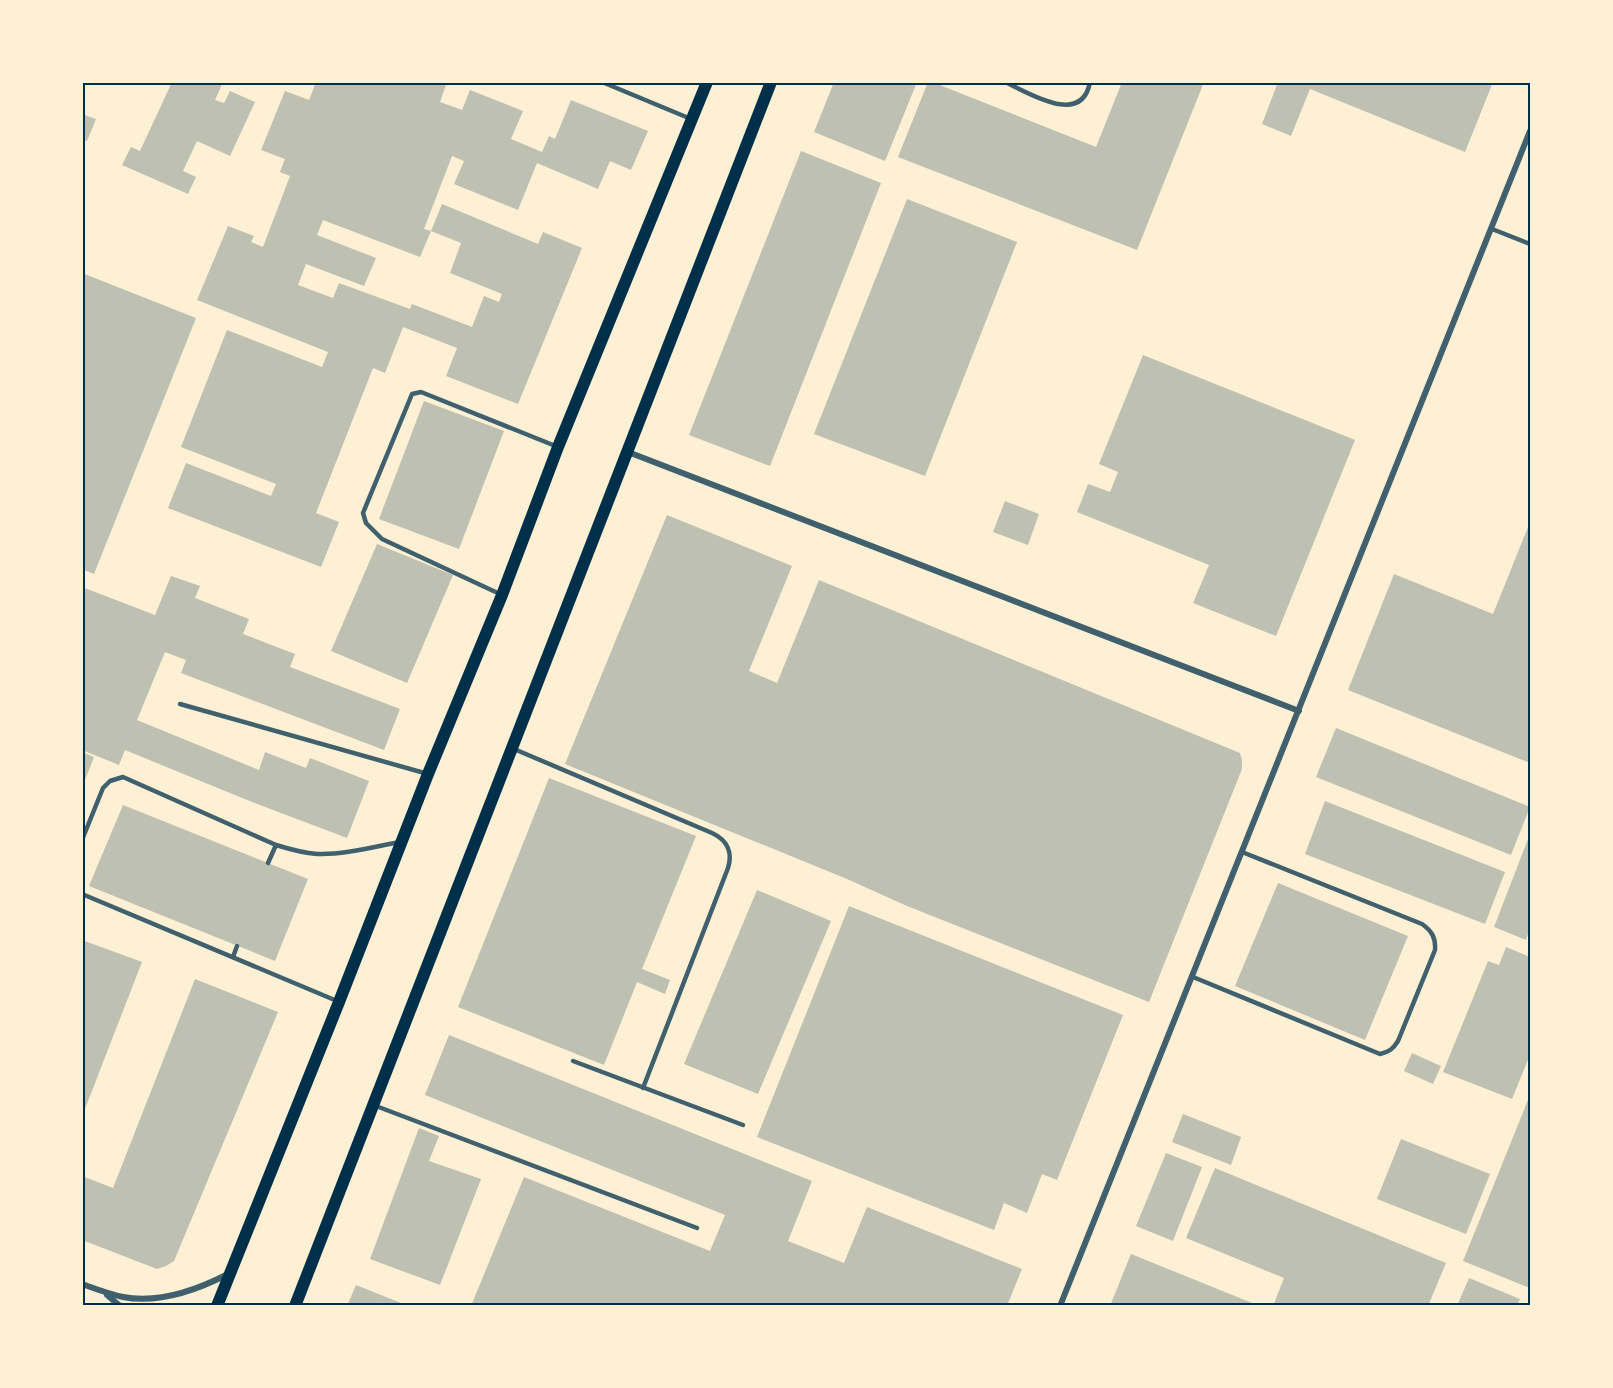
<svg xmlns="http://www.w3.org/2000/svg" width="1613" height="1388" font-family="'IBM Plex Sans',sans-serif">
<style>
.building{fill:#bec0b2}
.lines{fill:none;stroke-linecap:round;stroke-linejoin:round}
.service{stroke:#3f606c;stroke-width:4.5}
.minor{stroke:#3f606c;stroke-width:6}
.secondary{stroke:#003049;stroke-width:12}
.neatline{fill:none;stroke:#003049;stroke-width:2}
</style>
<rect width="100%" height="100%" fill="#fdf0d5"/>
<g class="building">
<polygon points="172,82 223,82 215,100 224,103 230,91 255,102 230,156 197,141 183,171 196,177 188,194 122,165 131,147 140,151"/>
<polygon points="316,82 447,82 440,102 462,110 470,90 523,111 511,139 542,152 549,136 555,139 571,100 648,131 631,170 610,161 598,189 537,163 518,210 454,184 464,161 452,156 424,229 431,231 420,257 323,220 317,235 376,258 364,286 306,264 298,285 333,298 339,283 410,309 412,304 472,327 484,296 499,302 502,294 450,273 461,243 431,231 442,204 538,244 543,232 582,248 518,404 446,376 457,348 403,327 385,373 373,368 316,513 339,522 321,567 168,508 186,463 271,496 276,484 181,447 227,330 322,367 328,352 197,300 228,226 254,236 251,242 263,247 290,176 280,172 285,159 261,150 285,91 309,100"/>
<polygon points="834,82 917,82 885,161 814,132"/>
<polygon points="928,82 932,82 1096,147 1122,82 1204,82 1137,250 898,157"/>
<polygon points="1278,82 1493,82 1465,152 1310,89 1291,136 1262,124"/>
<polygon points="82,114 96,119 87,141 82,140"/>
<polygon points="801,151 881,183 770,466 689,435"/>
<polygon points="907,199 1017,242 925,476 814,434"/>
<polygon points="82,273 196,318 94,574 82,569"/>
<polygon points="1143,355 1355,440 1276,636 1193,603 1209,565 1077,512 1088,484 1110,492 1118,472 1099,464"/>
<polygon points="424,401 504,431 459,549 379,519"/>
<polygon points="1005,501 1039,514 1028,545 993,532"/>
<polygon points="667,515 792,566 749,671 777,683 819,580 1240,753 1242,760 1242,769 1149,1002 907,906 847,879 565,764"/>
<polygon points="1530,522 1530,763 1348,690 1394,574 1493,614"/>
<polygon points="377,544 453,575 407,683 331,651"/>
<polygon points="171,576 200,586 195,598 249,619 243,634 295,654 290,667 400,709 384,750 181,673 186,660 165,652 137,720 259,770 265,752 306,768 310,758 369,781 347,838 247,800 125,750 119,765 82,750 82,587 155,615"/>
<polygon points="1336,728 1530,807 1511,855 1316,777"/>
<polygon points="82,752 94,757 83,785 82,785"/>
<polygon points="549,778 696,836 642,969 670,980 665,994 637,982 604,1065 458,1007"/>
<polygon points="1325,801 1505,872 1485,924 1305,854"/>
<polygon points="123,805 308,879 275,961 89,886"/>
<polygon points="1530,834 1530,928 1526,940 1494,927"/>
<polygon points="1278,883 1408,936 1365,1040 1235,986"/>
<polygon points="757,890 831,921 758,1094 684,1064"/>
<polygon points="849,906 1123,1015 1057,1180 1042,1174 1027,1213 1004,1203 994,1230 757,1137"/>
<polygon points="82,940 142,962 83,1114 82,1114"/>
<polygon points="1506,947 1530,957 1530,1055 1512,1099 1443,1072 1488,961 1499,965"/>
<polygon points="195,979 278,1012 174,1261 166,1266 157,1269 82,1240 82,1176 113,1188"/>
<polygon points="449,1035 812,1181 788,1241 844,1263 867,1207 1022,1269 1007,1306 471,1306 524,1177 710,1251 725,1215 425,1095"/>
<polygon points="1412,1053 1441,1066 1433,1084 1404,1071"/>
<polygon points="1530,1095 1530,1288 1463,1261"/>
<polygon points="1183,1114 1241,1137 1231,1165 1172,1142"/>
<polygon points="419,1128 439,1136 429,1161 481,1179 440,1285 370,1259"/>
<polygon points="1401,1139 1490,1174 1466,1234 1377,1199"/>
<polygon points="1166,1153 1202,1167 1173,1241 1136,1226"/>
<polygon points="1215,1168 1446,1263 1428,1306 1273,1306 1284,1278 1186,1238"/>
<polygon points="1131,1254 1257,1305 1257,1306 1110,1306"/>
<polygon points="1469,1278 1520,1299 1517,1306 1457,1306"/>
<polygon points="356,1285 406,1305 406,1306 347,1306"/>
</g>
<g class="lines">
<g class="service">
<polyline points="602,82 691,119"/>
<path d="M1005,82C1029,93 1082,127 1090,82"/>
<polyline points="1492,229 1530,244"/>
<polyline points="502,595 382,539 366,523 363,513 412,394 421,392 558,447"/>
<polyline points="180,704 428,774"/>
<path d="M514,749L712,833C727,840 733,852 728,868L643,1088"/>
<path d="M82,840L103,788L110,781L123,777L276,845C289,849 303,853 317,854C344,855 373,847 400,842"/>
<polyline points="268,863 276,845"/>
<polyline points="82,894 337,1001"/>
<polyline points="233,957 237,946"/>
<path d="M1193,977L1380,1054C1389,1052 1393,1049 1398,1041L1435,950C1436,938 1432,931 1422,924L1242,852"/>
<polyline points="573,1061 743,1125"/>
<polyline points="376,1106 697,1228"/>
</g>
<g class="minor">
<polyline points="628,452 1299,711"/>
<path d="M82,1284C96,1289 109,1294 123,1297C159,1304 197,1290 228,1274"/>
<polyline points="107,1295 120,1306"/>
<polyline points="1060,1306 1530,131"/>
</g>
<g class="secondary">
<polyline points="217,1306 339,1002 428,774 502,595 558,447 707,82"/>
<polyline points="295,1306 771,82"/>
</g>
</g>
<rect width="1613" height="1388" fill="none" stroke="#fdf0d5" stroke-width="168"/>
<rect x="84" y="84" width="1445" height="1220" class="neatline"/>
</svg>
